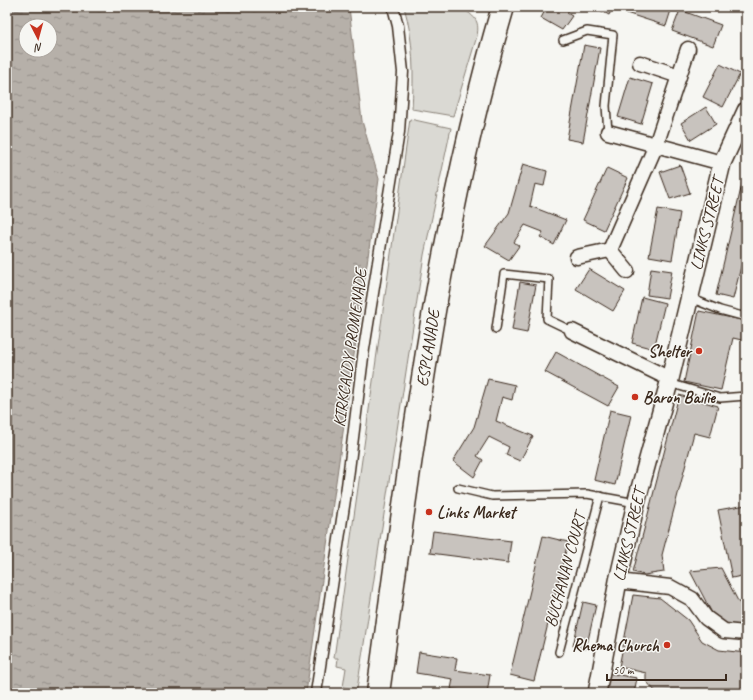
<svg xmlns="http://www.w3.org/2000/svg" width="753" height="700" font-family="Caveat,sans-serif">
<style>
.green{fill:#dad9d3;stroke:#8a8278}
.water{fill:url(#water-ripples);stroke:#857a71;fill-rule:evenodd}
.building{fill:#c8c3be;stroke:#3b2a1e}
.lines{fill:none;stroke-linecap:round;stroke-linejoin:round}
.service-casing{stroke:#3b2a1e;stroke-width:10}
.pedestrian-casing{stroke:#3b2a1e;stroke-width:13}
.minor-casing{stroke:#3b2a1e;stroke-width:17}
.tertiary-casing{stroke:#3b2a1e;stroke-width:20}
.primary-casing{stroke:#3b2a1e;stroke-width:25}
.service{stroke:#f6f6f2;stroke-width:7}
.pedestrian{stroke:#f6f6f2;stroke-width:10}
.minor{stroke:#f6f6f2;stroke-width:14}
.tertiary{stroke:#f6f6f2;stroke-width:17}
.primary{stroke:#f6f6f2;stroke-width:22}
.poi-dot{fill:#c8321e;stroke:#f6f6f2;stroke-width:1.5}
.labels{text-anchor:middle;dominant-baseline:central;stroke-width:3;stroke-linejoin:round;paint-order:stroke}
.street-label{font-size:17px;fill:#3b2a1e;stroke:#f6f6f2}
.poi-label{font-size:17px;font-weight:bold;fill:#3b2a1e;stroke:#f6f6f2;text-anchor:end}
</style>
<defs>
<pattern id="water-ripples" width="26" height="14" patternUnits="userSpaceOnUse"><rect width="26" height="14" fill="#b6b0a9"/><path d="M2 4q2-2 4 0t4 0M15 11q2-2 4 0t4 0" fill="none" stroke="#958f89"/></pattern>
</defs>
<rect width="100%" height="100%" fill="#f6f6f2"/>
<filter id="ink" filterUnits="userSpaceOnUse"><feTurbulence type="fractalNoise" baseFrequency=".025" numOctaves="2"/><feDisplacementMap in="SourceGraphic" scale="8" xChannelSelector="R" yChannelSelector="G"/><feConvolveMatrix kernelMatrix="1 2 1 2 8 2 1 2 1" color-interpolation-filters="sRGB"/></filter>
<g filter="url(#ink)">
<g class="green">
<path d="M404,7H461C474,17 480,19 477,36L453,116L412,109C414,75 414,40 404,7Z"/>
<polygon points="410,119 451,128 424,255 357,689 343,687 346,668 337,666 338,658 334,658"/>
</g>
<path class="water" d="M7,7H349L362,121L379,179L306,693H7ZM26,26H50V50H26Z"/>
<g class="building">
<polygon points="547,7 571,7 567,13 572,16 562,30 541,18"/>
<polygon points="594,7 613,7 609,15"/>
<polygon points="625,7 672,7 666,26 623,12"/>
<polygon points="680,10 721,25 713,46 672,31"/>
<polygon points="584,45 600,48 583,142 567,139"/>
<polygon points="720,64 740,74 723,107 703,97"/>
<polygon points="630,77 653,84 641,124 618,117"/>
<polygon points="706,107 716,124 691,140 681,123"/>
<polygon points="523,164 547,171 544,186 535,184 530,206 566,220 554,245 540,237 543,232 525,225 514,242 519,246 509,260 485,246 509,213"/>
<polygon points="680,165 690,193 670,199 660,172"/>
<polygon points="746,167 746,246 733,299 716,295"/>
<polygon points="607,168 628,178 604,230 583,220"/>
<polygon points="658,209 680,213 672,260 649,256"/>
<polygon points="651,268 672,271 667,298 647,295"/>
<polygon points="589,269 625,291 613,311 576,289"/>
<polygon points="520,282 536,285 527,333 512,330"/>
<polygon points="642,297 665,303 654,349 632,343"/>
<polygon points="699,311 746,321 746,341 733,338 721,390 684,382"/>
<polygon points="556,352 619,387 608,406 545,372"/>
<polygon points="488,379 515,385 512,400 502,397 496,421 533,436 520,461 506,455 509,447 489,437 477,456 483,460 474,477 453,461 474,427"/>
<polygon points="679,395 718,406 710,437 694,433 662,555 664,572 644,575 633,572"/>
<polygon points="610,410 631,415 615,485 594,480"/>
<polygon points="746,505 746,575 732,578 718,510"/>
<polygon points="433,531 511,541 508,563 430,553"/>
<polygon points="543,536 568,542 534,681 510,675"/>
<polygon points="721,568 739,603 746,604 746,627 724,626 713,615 690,571"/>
<polygon points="633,595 660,598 688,620 702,641 719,650 746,653 746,693 734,693 699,689 656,692 646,681 646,673 619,667"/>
<polygon points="583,602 596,605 586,649 573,646"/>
<polygon points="419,652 457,658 455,670 490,675 487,693 475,693 451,689 453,679 416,673"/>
<polygon points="607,673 637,678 634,693 603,693"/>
</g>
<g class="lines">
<defs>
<g id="service">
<polyline points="563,40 587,31 613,35 606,106 608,132"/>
<polyline points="690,298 720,310 746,317"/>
<polyline points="496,329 504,274 549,279 547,319 572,331"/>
<polyline points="669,383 720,398 746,396"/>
<polyline points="458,488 492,496 587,494 636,503"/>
<polyline points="559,652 600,496"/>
</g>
<polyline id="pedestrian" points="316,693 347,486 364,349 399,132 403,72 398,26 393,7"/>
<g id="minor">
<polyline points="640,63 679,76"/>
<polyline points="608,132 722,163"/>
<polyline points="610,250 656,145 688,49"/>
<polyline points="577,257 610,250 627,271"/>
<polyline points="572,331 670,379"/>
<polyline points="618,581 670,587 692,599 706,618 724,631 746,633"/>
</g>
<polyline id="tertiary" points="597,693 618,581 636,503 670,379 722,163 746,111"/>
<path id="primary" d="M378,693C410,463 437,231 503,7"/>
</defs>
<use href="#service" class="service-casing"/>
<use href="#pedestrian" class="pedestrian-casing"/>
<use href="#minor" class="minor-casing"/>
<use href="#tertiary" class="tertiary-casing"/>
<use href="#primary" class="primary-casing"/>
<use href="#service" class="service"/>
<use href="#pedestrian" class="pedestrian"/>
<use href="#minor" class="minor"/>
<use href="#tertiary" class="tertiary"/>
<use href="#primary" class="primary"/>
</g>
</g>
<g class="poi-dot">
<circle cx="699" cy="351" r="4"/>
<circle cx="635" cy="397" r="4"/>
<circle cx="429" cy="512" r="4"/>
<circle cx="667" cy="645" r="4"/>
</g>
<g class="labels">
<g class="street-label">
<text transform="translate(707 224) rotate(-76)">LINKS STREET</text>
<text transform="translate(350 348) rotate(-82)">KIRKCALDY PROMENADE</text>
<text transform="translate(428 348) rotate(-81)">ESPLANADE</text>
<text transform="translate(629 535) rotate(-77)">LINKS STREET</text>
<text transform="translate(565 570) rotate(-75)">BUCHANAN COURT</text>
</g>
<g class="poi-label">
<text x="691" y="351">Shelter</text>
<text x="643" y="397" text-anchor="start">Baron Bailie</text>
<text x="437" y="512" text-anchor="start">Links Market</text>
<text x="659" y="645">Rhema Church</text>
</g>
</g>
<rect width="753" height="700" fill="none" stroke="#f6f6f2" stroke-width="24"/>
<rect x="12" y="12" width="729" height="676" fill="none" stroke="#3b2a1e" stroke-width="1.5" filter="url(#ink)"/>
<g transform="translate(38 38) rotate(174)"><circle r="19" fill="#f6f6f2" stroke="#aba49d"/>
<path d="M0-3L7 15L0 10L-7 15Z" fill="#c8321e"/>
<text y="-6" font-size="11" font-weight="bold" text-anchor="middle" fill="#3b2a1e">N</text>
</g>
<path d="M607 674v6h119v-6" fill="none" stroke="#3b2a1e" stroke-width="2"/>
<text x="613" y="674" font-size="12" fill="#3b2a1e" stroke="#f6f6f2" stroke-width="3" paint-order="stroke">50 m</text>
</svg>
